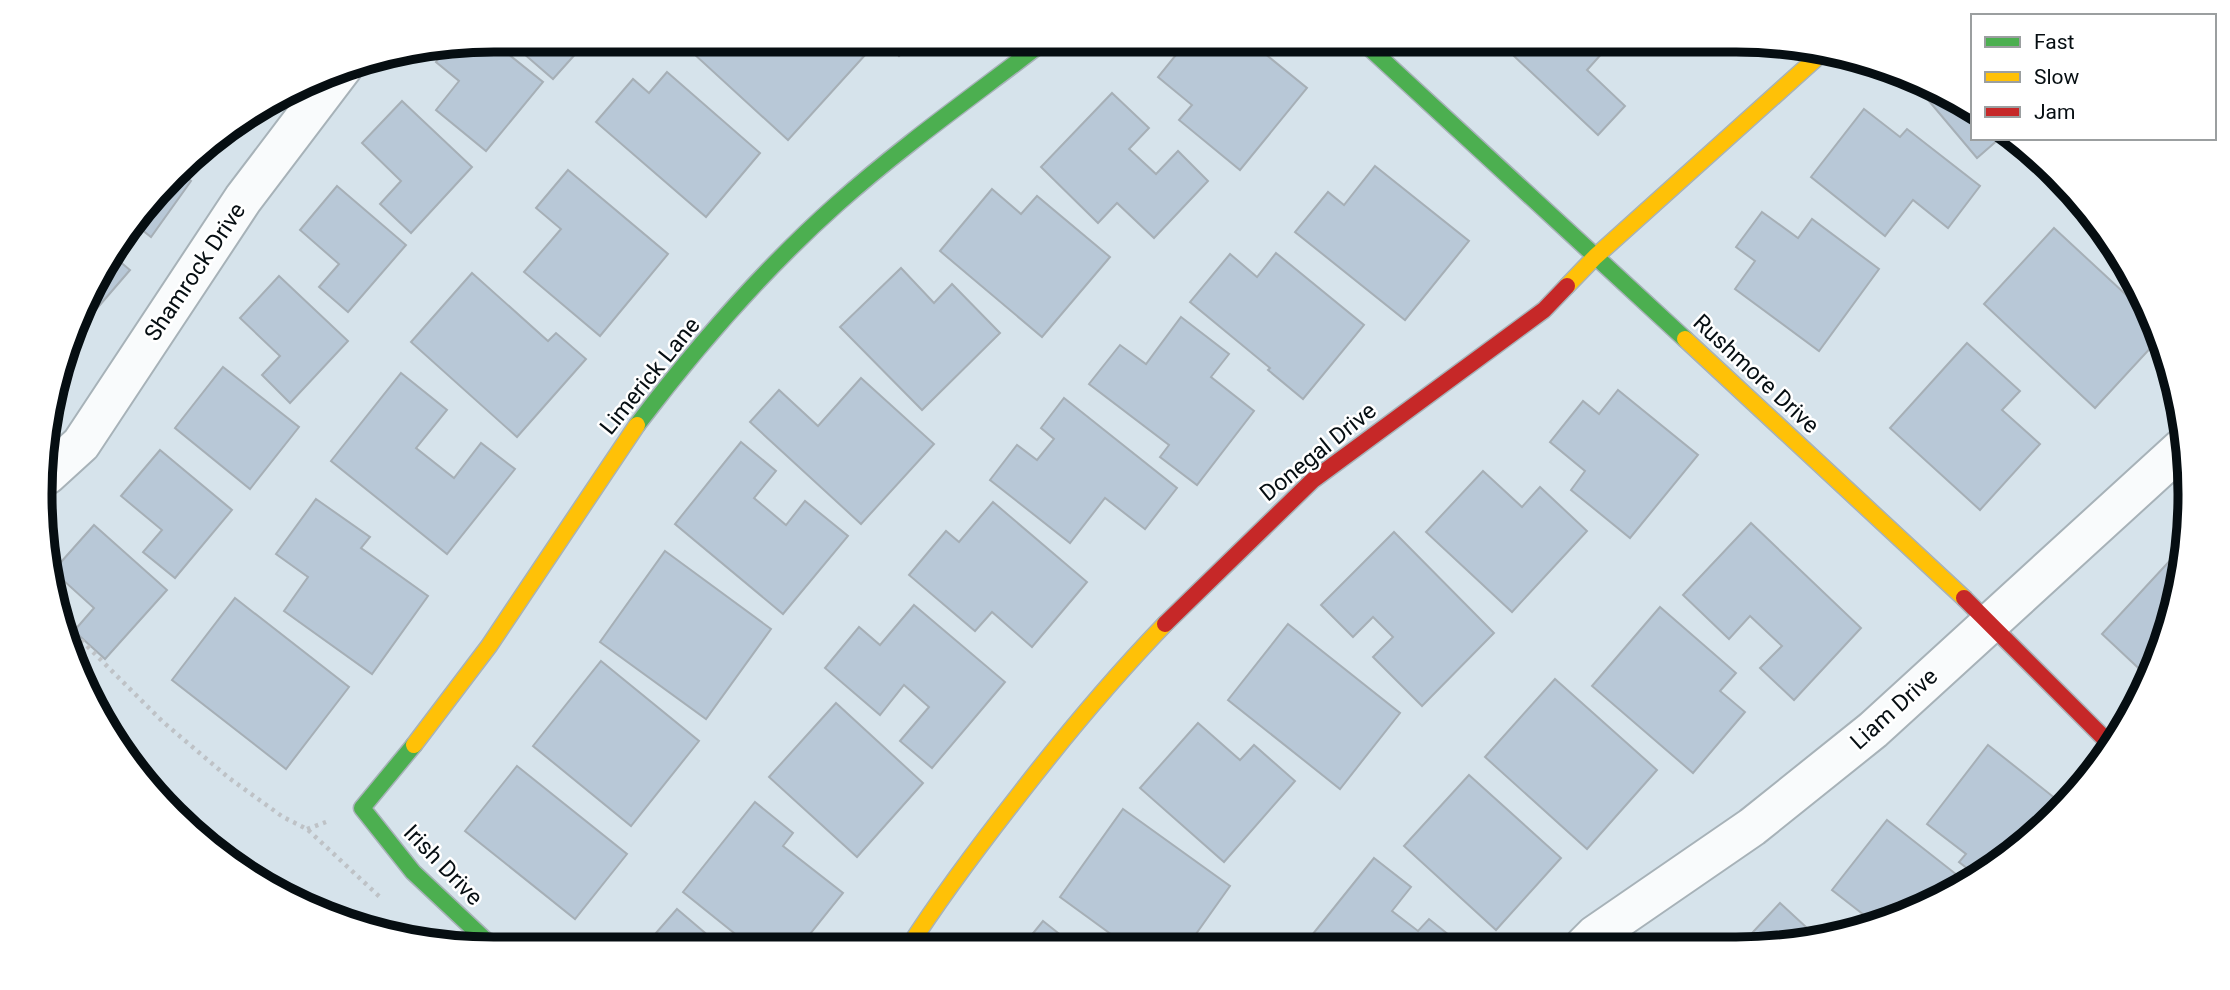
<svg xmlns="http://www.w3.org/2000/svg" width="2230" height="990" font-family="Roboto,sans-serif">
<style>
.building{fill:#b8c8d7;stroke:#a6afb6;stroke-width:2}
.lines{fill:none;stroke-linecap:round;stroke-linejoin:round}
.street-casing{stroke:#a7b2b8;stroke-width:42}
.fast-casing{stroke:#a7b2b8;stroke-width:19}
.slow-casing{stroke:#a7b2b8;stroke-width:19}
.jam-casing{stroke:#a7b2b8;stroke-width:19}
.path{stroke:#bec2c6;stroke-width:4.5;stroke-dasharray:3.5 5;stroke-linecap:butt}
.street{stroke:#f9fbfc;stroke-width:38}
.fast{stroke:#4caf50;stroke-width:16}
.slow{stroke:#ffc107;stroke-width:16}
.jam{stroke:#c62828;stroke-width:16}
.labels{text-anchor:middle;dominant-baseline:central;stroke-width:5;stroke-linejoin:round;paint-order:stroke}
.street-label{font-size:23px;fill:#060e12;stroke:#fff}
.rim{fill:none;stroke:#060e12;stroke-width:9}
</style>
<rect width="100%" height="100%" fill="#d6e3eb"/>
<g class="building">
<polygon points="522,40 588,40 553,79 516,47"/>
<polygon points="706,40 851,40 866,54 788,140 694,54"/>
<polygon points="883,40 915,40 899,56"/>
<polygon points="1188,40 1248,40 1307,88 1240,170 1179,120 1192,105 1158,77"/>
<polygon points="1497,40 1614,40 1587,70 1625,106 1598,135"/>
<polygon points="492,41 543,82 486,151 436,110 459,81 436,62 447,48"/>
<polygon points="667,72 760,153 706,217 596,122 633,79 649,93"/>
<polygon points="1913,82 1973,117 1973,138 2000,138 1977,158"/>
<polygon points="1112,93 1149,128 1129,149 1156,174 1178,151 1208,181 1154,238 1117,203 1098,223 1041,167"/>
<polygon points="402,101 472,167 411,233 380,204 401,181 362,143"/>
<polygon points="1864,109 1900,137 1907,129 1980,186 1948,228 1913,200 1885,236 1811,177"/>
<polygon points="1375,166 1469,241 1405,320 1295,232 1328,192 1344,205"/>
<polygon points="568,170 668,254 600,336 524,272 561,229 536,208"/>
<polygon points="180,172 191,181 151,237 136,225"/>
<polygon points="337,186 406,245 348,312 319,287 339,264 300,230"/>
<polygon points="992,189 1021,214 1037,196 1110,257 1042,337 940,251"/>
<polygon points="1762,212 1798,238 1812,219 1879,269 1819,351 1735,289 1755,261 1736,247"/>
<polygon points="2054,228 2149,316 2156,342 2095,408 1984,304"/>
<polygon points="1276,253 1364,325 1303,399 1268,370 1270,368 1190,302 1230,254 1257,277"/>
<polygon points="112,255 130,270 87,320 83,316 101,268"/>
<polygon points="901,268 934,303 952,284 1000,333 922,410 840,327"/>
<polygon points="472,273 548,341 556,333 586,359 517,437 411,342"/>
<polygon points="279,276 348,341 290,403 262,375 280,356 240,318"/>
<polygon points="1181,317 1229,354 1211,377 1254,411 1197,485 1160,457 1169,445 1089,384 1120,345 1146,364"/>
<polygon points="1967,343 2020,391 2002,410 2040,444 1980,510 1890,428"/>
<polygon points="223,367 299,427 250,489 175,428"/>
<polygon points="401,373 447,410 416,448 454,478 481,443 515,469 447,554 331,461"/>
<polygon points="861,378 934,444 861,524 750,422 779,390 818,426"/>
<polygon points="1618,390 1698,455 1630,538 1571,490 1585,471 1550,442 1583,401 1599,414"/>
<polygon points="1064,398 1177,488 1145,529 1105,498 1070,543 990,480 1017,445 1037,460 1054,439 1041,428"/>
<polygon points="741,442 776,471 754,498 786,525 805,501 848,536 783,614 675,524"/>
<polygon points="160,450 232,510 175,578 143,552 162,530 121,496"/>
<polygon points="1483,471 1522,507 1540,487 1587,531 1512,612 1426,532"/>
<polygon points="316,499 370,537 361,548 428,596 372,674 284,611 308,577 276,554"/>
<polygon points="993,502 1087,582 1032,647 992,612 975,631 909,575 946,531 959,542"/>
<polygon points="1751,523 1861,628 1794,700 1760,668 1782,646 1750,616 1729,639 1683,595"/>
<polygon points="94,525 167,590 105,659 74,631 94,608 53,571"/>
<polygon points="1394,532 1494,633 1422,706 1373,657 1393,637 1373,617 1353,637 1321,605"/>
<polygon points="665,551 771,629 706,719 600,642"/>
<polygon points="2176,554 2165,642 2148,677 2102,634"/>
<polygon points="235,598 349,687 286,769 172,680"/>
<polygon points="914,605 1005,682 932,768 900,741 929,707 904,685 880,715 825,668 859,627 880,645"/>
<polygon points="1660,607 1736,673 1720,691 1745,712 1693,773 1592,686"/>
<polygon points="1288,624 1400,713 1340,789 1228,700"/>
<polygon points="601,661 699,741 631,826 533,746"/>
<polygon points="1555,679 1657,770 1587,849 1485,757"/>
<polygon points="836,703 923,783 857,857 769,777"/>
<polygon points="1198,723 1240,760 1254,745 1295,781 1224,862 1140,788"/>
<polygon points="1988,745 2061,803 2012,856 1977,876 1959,862 1966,854 1927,824"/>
<polygon points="517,766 627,854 575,919 465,831"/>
<polygon points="1469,775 1561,858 1496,930 1404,846"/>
<polygon points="755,802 793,833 783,846 843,893 798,949 754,949 683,892"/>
<polygon points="1123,809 1230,886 1186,948 1130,948 1060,897"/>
<polygon points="1887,820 1966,882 1909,915 1870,925 1873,922 1832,890"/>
<polygon points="1374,858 1411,887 1392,911 1418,931 1429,919 1464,947 1306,947 1304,945"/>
<polygon points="1780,903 1819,939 1795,946 1740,946"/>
<polygon points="677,909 724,949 642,949"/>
<polygon points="1043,921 1077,948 1021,948"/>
</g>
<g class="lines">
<defs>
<g id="street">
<polyline points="47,475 81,444 243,199 343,67"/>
<polyline points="1584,946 1595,935 1752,827 1873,730 2184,446"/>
</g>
<g id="fast">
<polyline points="1361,40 1685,339"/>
<path d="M637,425C697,346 763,270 837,204C903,145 976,94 1046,40"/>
<polyline points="414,745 362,808 413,872 496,950"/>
</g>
<g id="slow">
<polyline points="1567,286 1595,257 1821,54"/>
<polyline points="1685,339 1964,598"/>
<polyline points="414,745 489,646 637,425"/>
<path d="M908,948C943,893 982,842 1022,791C1067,733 1114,677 1165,624"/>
</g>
<g id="jam">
<polyline points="1964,598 2113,747"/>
<polyline points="1165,624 1313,480 1544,310 1567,286"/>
</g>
</defs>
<use href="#street" class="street-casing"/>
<use href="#fast" class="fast-casing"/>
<use href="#slow" class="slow-casing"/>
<use href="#jam" class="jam-casing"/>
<g class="path">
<polyline points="69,628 162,721 229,778 283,817 307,829 382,899"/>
<polyline points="307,829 326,822"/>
</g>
<use href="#street" class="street"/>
<use href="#fast" class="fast"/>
<use href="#slow" class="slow"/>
<use href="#jam" class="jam"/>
</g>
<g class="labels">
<g class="street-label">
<text transform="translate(195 272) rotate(-56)">Shamrock Drive</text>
<text transform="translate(1756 374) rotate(43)">Rushmore Drive</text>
<text transform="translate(650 376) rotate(-51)">Limerick Lane</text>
<text transform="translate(1318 452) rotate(-39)">Donegal Drive</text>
<text transform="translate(1894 709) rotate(-42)">Liam Drive</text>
<text transform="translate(443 865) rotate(46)">Irish Drive</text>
</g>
</g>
<path d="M0 0H2230V990H0ZM494 52H1736A442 442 0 0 1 2178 494V495A442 442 0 0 1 1736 937H494A442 442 0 0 1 52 495V494A442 442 0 0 1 494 52Z" fill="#fff" fill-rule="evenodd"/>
<path class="rim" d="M494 52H1736A442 442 0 0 1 2178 494V495A442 442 0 0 1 1736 937H494A442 442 0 0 1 52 495V494A442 442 0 0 1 494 52Z"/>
<rect x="1971" y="14" width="245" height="126" fill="#ffffff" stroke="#9b9fa0" stroke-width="2"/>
<rect x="1985" y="37" width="35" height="10" fill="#4caf50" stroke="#9b9fa0" stroke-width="2"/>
<text x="2034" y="49" font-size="21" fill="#060e12">Fast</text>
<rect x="1985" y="72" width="35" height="10" fill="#ffc107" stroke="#9b9fa0" stroke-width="2"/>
<text x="2034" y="84" font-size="21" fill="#060e12">Slow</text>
<rect x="1985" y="107" width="35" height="10" fill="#c62828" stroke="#9b9fa0" stroke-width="2"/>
<text x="2034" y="119" font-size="21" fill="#060e12">Jam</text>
</svg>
